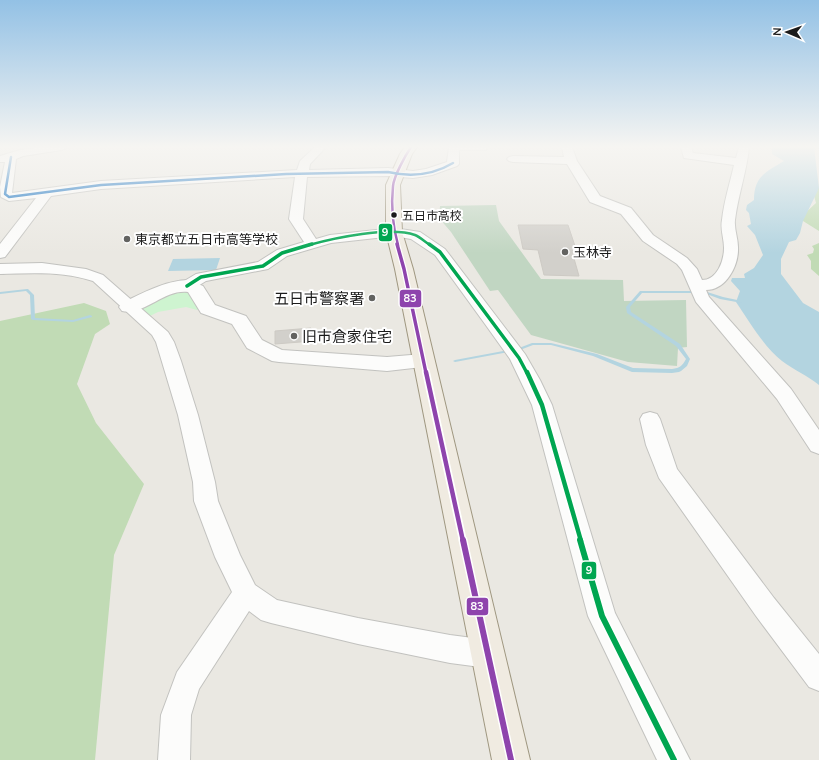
<svg xmlns="http://www.w3.org/2000/svg" width="819" height="760" font-family="Mulish,'Noto Sans JP',sans-serif">
<style>
.forest{fill:#c1dbb5}
.cemetery{fill:#c1d6c2}
.park{fill:#cef4d0}
.water{fill:#b3d4e0}
.lines{fill:none;stroke-linecap:round;stroke-linejoin:round}
.stream{fill:#b3d4e0;fill-rule:evenodd}
.building{fill:#d2d0cb;stroke:#cdcac4}
.minor-casing{stroke:#c2c2bf;stroke-width:2}
.tertiary-casing{stroke:#c2c2bf;stroke-width:2}
.primary-casing{stroke:#9f9780;stroke-width:2}
.minor{fill:#fcfcfb;fill-rule:evenodd}
.tertiary{fill:#fcfcfb;fill-rule:evenodd}
.primary{fill:#f0ebe1;fill-rule:evenodd}
.bus-1-far3-casing{stroke:#fff;stroke-width:4.5}
.bus-1-far2-casing{stroke:#fff;stroke-width:6}
.bus-1-far1-casing{stroke:#fff;stroke-width:8}
.bus-1-casing{stroke:#fff;stroke-width:9}
.bus-2-casing{stroke:#fff;stroke-width:4.5}
.bus-3-far3-casing{stroke:#fff;stroke-width:4.5}
.bus-3-far2-casing{stroke:#fff;stroke-width:6}
.bus-3-far1-casing{stroke:#fff;stroke-width:8}
.bus-3-casing{stroke:#fff;stroke-width:9}
.bus-1-far3{stroke:#8e44ad;stroke-width:2.5}
.bus-1-far2{stroke:#8e44ad;stroke-width:3.5}
.bus-1-far1{stroke:#8e44ad;stroke-width:4.5}
.bus-1{stroke:#8e44ad;stroke-width:6}
.bus-2{stroke:#0065bd;stroke-width:2.5}
.bus-3-far3{stroke:#00a651;stroke-width:2.5}
.bus-3-far2{stroke:#00a651;stroke-width:3.5}
.bus-3-far1{stroke:#00a651;stroke-width:4.5}
.bus-3{stroke:#00a651;stroke-width:6}
.bus-dot{fill:#1b1b1b;stroke:#fff;stroke-width:1.5}
.poi-dot{fill:#636361;stroke:#fff;stroke-width:1.5}
.labels{text-anchor:middle;dominant-baseline:central;stroke-width:4;stroke-linejoin:round;paint-order:stroke}
.far-bus-label{font-size:12px;fill:#1b1b1b;stroke:#fff;text-anchor:start}
.far-poi-label{font-size:13px;fill:#1b1b1b;stroke:#fff;text-anchor:start}
.poi-label{font-size:15px;fill:#1b1b1b;stroke:#fff;text-anchor:end}
.line-badge{stroke:#fff;stroke-width:1.5}
.badge-label{font-size:11px;text-anchor:middle;font-weight:bold;fill:#fff}
</style>
<rect width="100%" height="100%" fill="#eae8e2"/>
<g class="forest">
<polygon points="819,187 819,231 803,221 803,215 816,203 813,192"/>
<polygon points="819,243 819,276 811,269 811,261 807,255 813,253 814,249 812,246"/>
<polygon points="84,303 106,311 110,324 95,334 77,384 96,423 144,484 114,555 95,760 0,760 0,321"/>
</g>
<polygon class="cemetery" points="496,205 499,221 541,279 623,280 624,301 686,300 687,347 678,348 677,366 628,362 531,335 498,290 490,291 451,232 439,218 440,206"/>
<polygon class="park" points="192,290 207,307 197,310 186,307 158,312 148,317 140,309 173,291"/>
<g class="water">
<path d="M772,147H814L819,188L803,221L800,233L796,240L789,242L781,259V274L803,303L819,312V385C808,376 794,370 782,361C764,347 749,321 736,302L740,291L731,281L732,278H745L744,274L754,268L763,255L755,235L747,226L751,224L749,213L746,210L747,205L754,200C754,176 766,172 784,161L772,154Z"/>
<polygon points="220,258 216,270 168,271 173,259"/>
</g>
<g class="lines">
<g class="stream">
<polygon points="27,289 28,289 34,295 35,318 73,320 90,315 92,316 92,317 73,322 33,320 31,319 30,295 26,291 0,294 0,292"/>
<path d="M640,291H704L723,297L742,301L744,302L742,303L720,299L704,293H642L630,307L631,312L680,344L690,359L687,366L681,371L679,372L672,373L632,372L593,356L551,345H533L520,350L455,362L453,361L455,360L519,348L532,343H551L597,354L633,368L672,369C680,368 682,366 686,359L676,346L627,313L626,307Z"/>
</g>
</g>
<g class="building">
<polygon points="518,225 568,225 578,255 573,255 579,276 544,275 538,250 523,249"/>
<polygon points="311,328 313,341 275,344 275,331"/>
</g>
<g class="lines">
<defs>
<g id="minor">
<polygon points="41,147 67,147 62,150 23,156 16,159 12,193 101,181 297,170 300,161 315,147 326,147 310,164 309,170 388,168 413,171 426,169 447,162 449,147 487,147 486,150 459,150 459,164 457,166 432,175 413,178 388,176 307,177 303,219 316,239 330,235 394,228 420,232 445,249 525,354 540,380 552,405 615,613 690,760 657,760 588,616 532,405 510,359 485,324 435,255 411,239 394,236 331,243 287,256 268,269 206,281 193,289 187,291 181,289 179,286 181,283 196,274 258,262 277,250 304,242 289,219 295,177 101,189 51,196 5,257 0,258 0,244 36,198 9,201 1,197 0,187 5,162 0,162 0,156 20,150"/>
<path d="M562,147H572L577,161L600,196L631,208L653,235L687,258L697,269L702,280C717,280 724,261 724,248C724,238 720,229 722,220C724,201 730,183 734,165L684,158L681,147H691L693,153L736,158L739,147H749C747,171 738,195 735,220C734,229 738,238 738,247C739,266 726,290 706,290L709,297L791,389L819,430V454L811,451L777,399L696,302L682,270L677,264L643,241L621,214L590,202L567,164L513,162L509,161L507,159L509,157L513,156L564,157Z"/>
<path d="M42,263L86,269L103,275L168,332L174,342L181,361L198,415L215,482L218,501L240,555L255,585L277,600L358,618L450,635L488,640L498,644L502,654L498,664L488,668L450,663L358,644L271,623L261,620L249,611L199,689L191,715L190,760H158L161,715L177,672L232,592L215,557L194,501L193,482L178,415L156,342L152,335L93,281C63,271 31,273 0,274V264Z"/>
<polygon points="650,412 657,414 660,419 677,469 774,598 819,654 819,691 809,687 756,616 659,478 646,445 640,419 643,414"/>
</g>
<path id="tertiary" d="M188,280L203,286L215,305L246,316L262,340L282,350L387,357L423,354L431,356L434,361L431,366L387,371L279,362L272,361L247,348L232,324L201,313L188,292C164,289 144,316 122,311L119,307L122,303C143,293 164,281 188,280Z"/>
<polygon id="primary" points="405,147 417,147 412,154 400,185 402,232 413,269 530,760 492,760 395,269 386,232 386,185 400,154"/>
</defs>
<use href="#minor" class="minor-casing"/>
<use href="#tertiary" class="tertiary-casing"/>
<use href="#primary" class="primary-casing"/>
<use href="#minor" class="minor"/>
<use href="#tertiary" class="tertiary"/>
<use href="#primary" class="primary"/>
<defs>
<path id="bus-1-far3" d="M398,245C393,227 391,205 393,186C394,176 405,156 411,147"/>
<polyline id="bus-1-far2" points="397,244 404,269 426,373"/>
<polyline id="bus-1-far1" points="426,372 463,541"/>
<polyline id="bus-1" points="463,540 511,760"/>
<path id="bus-2" d="M11,157L5,194L9,197L101,185L286,174L388,172C410,177 433,175 453,163"/>
<path id="bus-3-far3" d="M309,245C334,238 390,226 415,235C420,237 425,242 430,245"/>
<g id="bus-3-far2">
<polyline points="429,244 440,252 519,358 527,373"/>
<polyline points="187,286 201,277 263,266 282,253 312,244"/>
</g>
<polyline id="bus-3-far1" points="527,372 542,405 581,541"/>
<polyline id="bus-3" points="580,540 602,616 674,760"/>
</defs>
<use href="#bus-1-far3" class="bus-1-far3-casing"/>
<use href="#bus-1-far2" class="bus-1-far2-casing"/>
<use href="#bus-1-far1" class="bus-1-far1-casing"/>
<use href="#bus-1" class="bus-1-casing"/>
<use href="#bus-2" class="bus-2-casing"/>
<use href="#bus-3-far3" class="bus-3-far3-casing"/>
<use href="#bus-3-far2" class="bus-3-far2-casing"/>
<use href="#bus-3-far1" class="bus-3-far1-casing"/>
<use href="#bus-3" class="bus-3-casing"/>
<use href="#bus-1-far3" class="bus-1-far3"/>
<use href="#bus-1-far2" class="bus-1-far2"/>
<use href="#bus-1-far1" class="bus-1-far1"/>
<use href="#bus-1" class="bus-1"/>
<use href="#bus-2" class="bus-2"/>
<use href="#bus-3-far3" class="bus-3-far3"/>
<use href="#bus-3-far2" class="bus-3-far2"/>
<use href="#bus-3-far1" class="bus-3-far1"/>
<use href="#bus-3" class="bus-3"/>
</g>
<linearGradient id="sky" x2="0" y2="1"><stop stop-color="#93c1e5"/><stop offset="0.58" stop-color="#f6f5f2"/><stop offset="1" stop-color="#f6f5f2" stop-opacity="0"/></linearGradient>
<rect width="819" height="253" fill="url(#sky)"/>
<circle class="bus-dot" cx="394" cy="215" r="3.5"/>
<g class="poi-dot">
<circle cx="127" cy="239" r="4"/>
<circle cx="565" cy="252" r="4"/>
<circle cx="372" cy="298" r="4"/>
<circle cx="294" cy="336" r="4"/>
</g>
<g class="labels">
<g class="far-bus-label">
<text x="402" y="215">五日市高校</text>
</g>
<g class="far-poi-label">
<text x="135" y="239">東京都立五日市高等学校</text>
<text x="573" y="252">玉林寺</text>
</g>
<g class="poi-label">
<text x="364" y="298">五日市警察署</text>
<text x="302" y="336" text-anchor="start">旧市倉家住宅</text>
</g>
</g>
<g class="line-badge">
<rect x="378" y="223" width="15" height="19" rx="4" fill="#00a651"/>
<rect x="399" y="289" width="23" height="19" rx="4" fill="#8e44ad"/>
<rect x="581" y="561" width="16" height="19" rx="4" fill="#00a651"/>
<rect x="466" y="597" width="23" height="19" rx="4" fill="#8e44ad"/>
</g>
<g class="badge-label">
<text x="385" y="236">9</text>
<text x="410" y="302">83</text>
<text x="589" y="574">9</text>
<text x="477" y="610">83</text>
</g>
<g transform="translate(787 32) rotate(272)" stroke="#ffffff" stroke-width="3" paint-order="stroke">
<path d="M0-3L7 15L0 10L-7 15Z" fill="#1b1b1b"/>
<text y="-6" font-size="11" font-weight="bold" text-anchor="middle" fill="#1b1b1b">N</text>
</g>
</svg>
